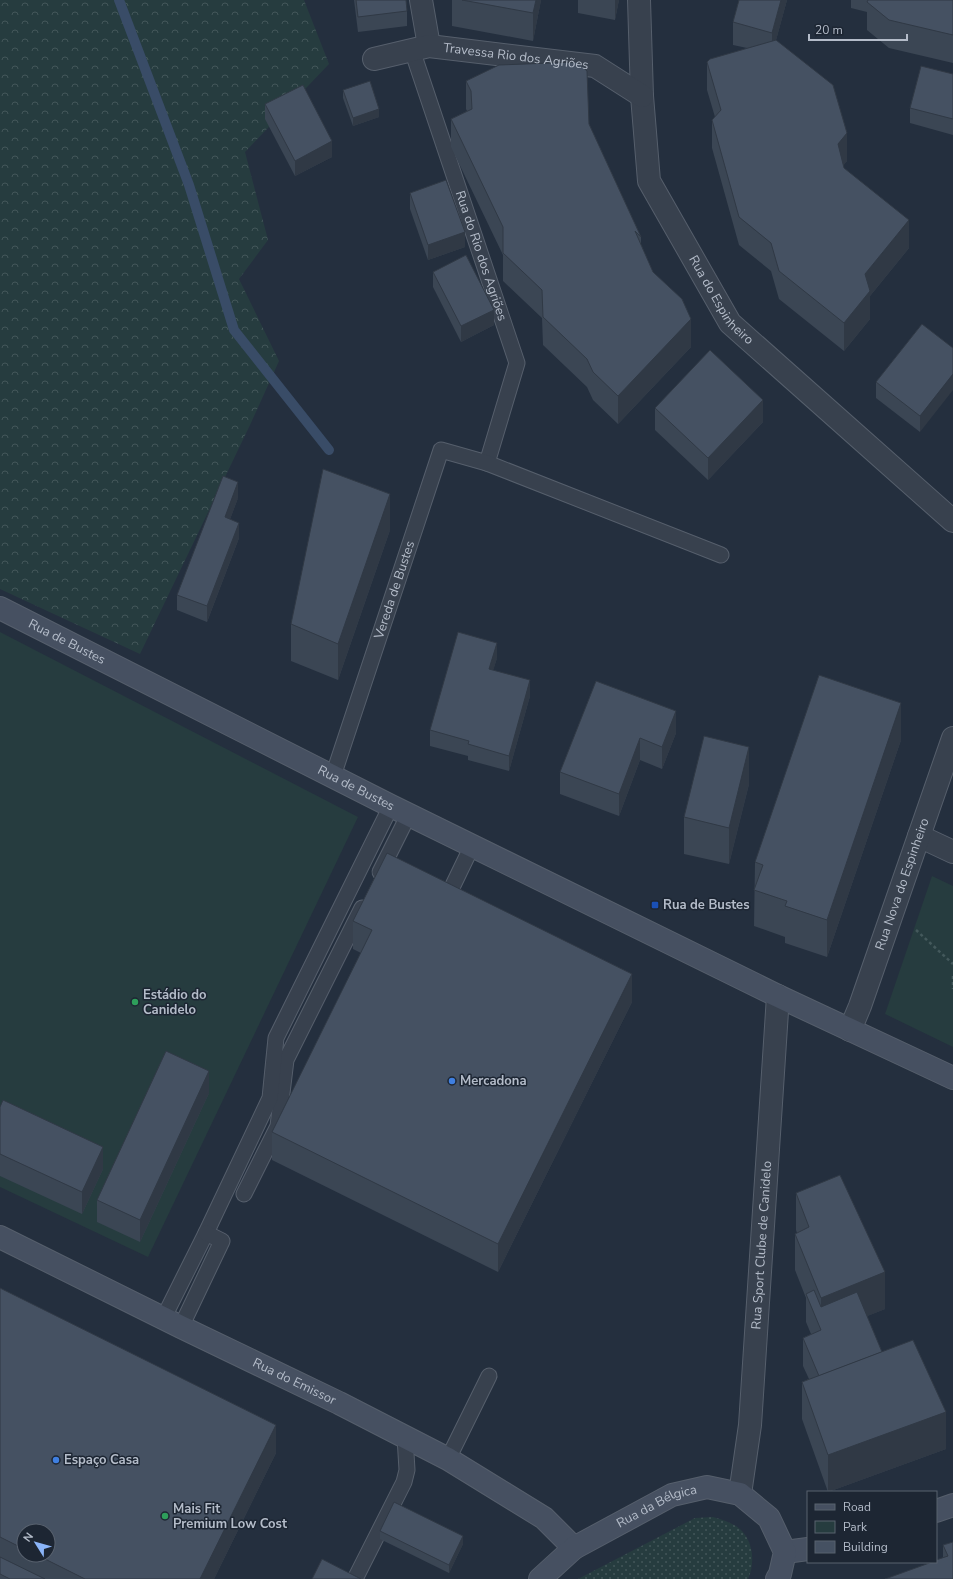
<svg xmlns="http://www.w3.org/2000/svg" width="953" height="1579" font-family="'Nunito Sans',sans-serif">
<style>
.grass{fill:url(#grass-dots)}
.forest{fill:url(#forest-crowns)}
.park{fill:#263c3f}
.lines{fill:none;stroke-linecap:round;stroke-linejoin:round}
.stream{stroke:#394c67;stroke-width:10}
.lane-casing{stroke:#565f6c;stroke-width:17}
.street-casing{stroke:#565f6c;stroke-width:24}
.secondary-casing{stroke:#565f6c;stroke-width:24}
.path{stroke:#44595c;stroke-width:2.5;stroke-dasharray:3 3;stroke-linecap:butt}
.lane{stroke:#38414e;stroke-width:15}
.street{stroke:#38414e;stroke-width:22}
.secondary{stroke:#465061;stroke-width:22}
.wall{fill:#3b4654;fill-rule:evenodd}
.shaded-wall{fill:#303945}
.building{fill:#455162;stroke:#303945}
.transit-dot{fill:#1a4fb4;stroke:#1d2633;stroke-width:1.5}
.leisure-dot{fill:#2e9e5b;stroke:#1d2633;stroke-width:1.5}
.shop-dot{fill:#3f7fe0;stroke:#1d2633;stroke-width:1.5}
.labels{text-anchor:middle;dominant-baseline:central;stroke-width:3;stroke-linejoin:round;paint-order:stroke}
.street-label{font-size:13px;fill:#b4bcc9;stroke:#1d2633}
.poi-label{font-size:13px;font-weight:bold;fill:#b4bcc9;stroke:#1d2633;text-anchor:start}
</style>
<defs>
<pattern id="grass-dots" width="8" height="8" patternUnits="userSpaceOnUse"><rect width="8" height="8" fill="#263c3f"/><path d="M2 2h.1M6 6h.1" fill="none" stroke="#435659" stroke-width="1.8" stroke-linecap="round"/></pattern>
<pattern id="forest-crowns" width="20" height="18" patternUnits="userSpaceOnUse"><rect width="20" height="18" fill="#263c3f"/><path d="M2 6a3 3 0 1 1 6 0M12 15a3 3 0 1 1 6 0" fill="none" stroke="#435659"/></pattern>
</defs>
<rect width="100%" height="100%" fill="#242f3e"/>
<path class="grass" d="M713,1517C721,1519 729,1522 736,1526C753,1537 756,1562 748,1579H578L695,1518Z"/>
<polygon class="forest" points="0,0 304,0 329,64 245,152 268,240 239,279 279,361 250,425 140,654 0,589"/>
<g class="park">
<polygon points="0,632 358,817 148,1257 0,1187"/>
<polygon points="932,876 953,886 953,1047 885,1014"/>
</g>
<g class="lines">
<polyline class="stream" points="119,0 189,185 234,330 329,450"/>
<defs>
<g id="lane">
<path id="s1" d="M412,50L517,363L487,463"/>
<path id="s2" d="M333,776L441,450L487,463L721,555"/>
<polyline points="380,872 409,814"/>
<polyline points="444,904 472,846"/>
<polyline points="244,1194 278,1126 286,1060 362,908"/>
<polyline points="163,1319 206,1233 270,1098 276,1038 391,806"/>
<polyline points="181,1327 222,1241 206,1233"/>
<polyline points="448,1459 489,1376"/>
<polyline points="355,1579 404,1482 407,1470 405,1437"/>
</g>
<g id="street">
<polyline points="421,0 429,46"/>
<path id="s3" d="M639,0L642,96L649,181L730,323L953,521"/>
<path id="s4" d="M374,59L429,46L595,66L642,96"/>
<polyline points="919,836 953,852"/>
<path id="s5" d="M850,1030L860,1006L953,738"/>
<path id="s6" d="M740,1494L750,1425L778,996"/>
</g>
<g id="secondary">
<path id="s7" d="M0,608L391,806L778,996L953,1078"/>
<path id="s8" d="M0,1237L181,1327L339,1403L448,1459L544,1518L574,1548"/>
<polyline points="936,1511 953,1505"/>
<polyline points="785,1552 808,1549"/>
<path id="s9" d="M540,1579L574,1548L672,1495L707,1487L740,1494L769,1518L785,1552L780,1574L777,1579"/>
</g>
</defs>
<use href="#lane" class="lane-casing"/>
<use href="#street" class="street-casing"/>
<use href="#secondary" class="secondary-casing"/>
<g class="path">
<polyline points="916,930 953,964"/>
<polyline points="953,976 953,989"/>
</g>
<use href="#lane" class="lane"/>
<use href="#street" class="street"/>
<use href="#secondary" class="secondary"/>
</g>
<g class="wall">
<polygon points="354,0 406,0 407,11 407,26 358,32"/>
<polygon points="452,0 541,0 533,41 452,26"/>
<polygon points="578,0 619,0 615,20 578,13"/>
<polygon points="739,0 787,0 776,40 847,161 843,165 844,168 909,248 870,296 870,319 844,351 779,299 771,271 739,245 712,148 712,120 715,117 707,90 707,62 747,48 733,45 733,22"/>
<polygon points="851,0 953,0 953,63 889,48 867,30 867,12 851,8"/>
<polygon points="953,74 953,135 910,123 910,108"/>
<polygon points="466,81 589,124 641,237 641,245 653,272 691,347 618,424 593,400 587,387 543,345 542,318 503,281 503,255 451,147 451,119 467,111 466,109"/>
<polygon points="343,90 379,117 353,126 343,98"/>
<polygon points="265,104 332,157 295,176 265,119"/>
<polygon points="410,193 465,247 428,260 410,209"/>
<polygon points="433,272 494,325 461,342 433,287"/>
<polygon points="922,324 920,432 876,398 876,382"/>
<polygon points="655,408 763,422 708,480 655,430"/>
<polygon points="238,498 230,519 239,538 207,622 177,610 177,595"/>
<polygon points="390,530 338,680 291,661 291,624"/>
<polygon points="497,658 493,670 530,696 509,771 468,760 468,756 430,746 430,730"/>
<polygon points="596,681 676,733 662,769 640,760 619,816 560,794 560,772"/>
<polygon points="901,740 827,957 785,943 785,937 754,926 755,862"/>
<polygon points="749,784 729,864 684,854 684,817"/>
<polygon points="353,921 632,1002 498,1272 272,1160 272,1132 361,953 353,949"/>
<polygon points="209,1093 140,1242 97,1222 97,1200"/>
<polygon points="0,1107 103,1169 82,1214 0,1176"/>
<polygon points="796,1193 885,1309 867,1316 882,1352 946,1449 828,1492 802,1419 802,1382 809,1379 803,1366 803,1338 811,1334 806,1322 806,1298 795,1270 795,1234 797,1233 796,1230"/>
<path d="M0,1288L276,1453L214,1579H0ZM24,1531L48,1555H24Z"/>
<polygon points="380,1531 463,1544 449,1573 380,1539"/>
<polygon points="953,1542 953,1579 943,1558 943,1545"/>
</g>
<g class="shaded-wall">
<polygon points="536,0 541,0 533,41 533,13"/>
<polygon points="615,0 619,0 615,20"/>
<polygon points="781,0 787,0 772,55 772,33"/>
<polygon points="379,109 379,117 353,126 353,118"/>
<polygon points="847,133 847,161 838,172 838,144"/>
<polygon points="332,141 332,157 295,176 295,161"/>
<polygon points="909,220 909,248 870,296 870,319 844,351 844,323 865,274"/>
<polygon points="465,232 465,247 428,260 428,245"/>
<polygon points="494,310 494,325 461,342 461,326"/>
<polygon points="691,319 691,347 618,424 618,396"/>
<polygon points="953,374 953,390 920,432 920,416"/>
<polygon points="763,400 763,422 708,480 708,458"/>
<polygon points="238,482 238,498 225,533 225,517"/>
<polygon points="390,494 390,530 338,680 338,644"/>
<polygon points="239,523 239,538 207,622 207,606"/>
<polygon points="497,643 497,658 489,684 489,669"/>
<polygon points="530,680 530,696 509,771 509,756"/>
<polygon points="901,703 901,740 827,957 827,920"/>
<polygon points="676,711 676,733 662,769 662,747"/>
<polygon points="640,738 640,760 619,816 619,794"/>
<polygon points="749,747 749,784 729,864 729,828"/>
<polygon points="632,974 632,1002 498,1272 498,1244"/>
<polygon points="209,1071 209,1093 140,1242 140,1220"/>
<polygon points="103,1147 103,1169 82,1214 82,1192"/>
<polygon points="885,1272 885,1309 821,1335 821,1298"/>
<polygon points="946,1412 946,1449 828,1492 828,1455"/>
<polygon points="276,1425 276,1453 214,1579 200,1579"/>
<polygon points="463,1536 463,1544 449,1573 449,1565"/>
</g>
<g class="building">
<polygon points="356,0 406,0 407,11 358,17"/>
<polygon points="462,0 536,0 533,13"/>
<polygon points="739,0 781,0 772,33 733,22"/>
<polygon points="868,0 953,0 953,35 889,20 867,2"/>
<polygon points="776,40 833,85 847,133 838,144 844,168 909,220 865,274 870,291 844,323 779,271 771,243 739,217 712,120 721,110 707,62 710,59"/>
<polygon points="577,62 587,71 589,124 641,237 635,231 653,272 682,299 691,319 618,396 593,372 587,359 543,317 542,290 503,253 503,227 451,119 472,109 471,91 466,81 499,65"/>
<polygon points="921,66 953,74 953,119 910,108"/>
<polygon points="370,81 379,109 353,118 343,90"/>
<polygon points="303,85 332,141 295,161 265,104"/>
<polygon points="446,180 465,232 428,245 410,193"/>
<polygon points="466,255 494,310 461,326 433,272"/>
<polygon points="922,324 953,348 953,374 920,416 876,382"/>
<polygon points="710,350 763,400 708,458 655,408"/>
<polygon points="323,469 390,494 338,644 291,624"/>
<polygon points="223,476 238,482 225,517 239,523 207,606 177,595"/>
<polygon points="458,632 497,643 489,669 530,680 509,756 468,744 469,741 430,730"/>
<polygon points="819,675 901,703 827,920 785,906 787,901 754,890 763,865 755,862"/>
<polygon points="596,681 676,711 662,747 640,738 619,794 560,772"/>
<polygon points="704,736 749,747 729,828 684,817"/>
<polygon points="387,853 632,974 498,1244 272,1132 372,930 353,921"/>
<polygon points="166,1051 209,1071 140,1220 97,1200"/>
<polygon points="3,1100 103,1147 82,1192 0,1154 0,1107"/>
<polygon points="840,1175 885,1272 821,1298 795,1234 809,1227 796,1193"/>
<polygon points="0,1288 276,1425 200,1579 85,1579 37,1555 48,1555 48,1531 24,1531 24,1549 0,1537"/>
<polygon points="814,1290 821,1307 857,1292 882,1352 819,1376 803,1338 821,1330 806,1294"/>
<polygon points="913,1340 946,1412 828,1455 802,1382"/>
<polygon points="394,1502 463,1536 449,1565 380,1531"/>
<polygon points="953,1542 953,1579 885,1579 932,1562 936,1562 936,1560 948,1556 943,1545"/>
<polygon points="0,1557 45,1579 10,1579 0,1574"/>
<polygon points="322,1559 361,1579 312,1579"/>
</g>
<rect class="transit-dot" x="651" y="901" width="8" height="8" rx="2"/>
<g class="leisure-dot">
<circle cx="135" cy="1002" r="4"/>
<circle cx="165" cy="1516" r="4"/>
</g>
<g class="shop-dot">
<circle cx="452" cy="1081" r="4"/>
<circle cx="56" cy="1460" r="4"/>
</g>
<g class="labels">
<g class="street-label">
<text stroke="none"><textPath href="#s4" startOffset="144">Travessa Rio dos Agriões</textPath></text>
<text stroke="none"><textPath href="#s1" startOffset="217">Rua do Rio dos Agriões</textPath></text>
<text stroke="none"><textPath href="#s3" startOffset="321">Rua do Espinheiro</textPath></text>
<text stroke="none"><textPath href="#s2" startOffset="196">Vereda de Bustes</textPath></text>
<text stroke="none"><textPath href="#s7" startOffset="75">Rua de Bustes</textPath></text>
<text stroke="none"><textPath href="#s7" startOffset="399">Rua de Bustes</textPath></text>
<text stroke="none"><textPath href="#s5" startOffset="155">Rua Nova do Espinheiro</textPath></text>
<text stroke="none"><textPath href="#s6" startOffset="250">Rua Sport Clube de Canidelo</textPath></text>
<text stroke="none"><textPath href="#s8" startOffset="328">Rua do Emissor</textPath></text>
<text stroke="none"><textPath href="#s9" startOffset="139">Rua da Bélgica</textPath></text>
</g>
<g class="poi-label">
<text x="663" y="905">Rua de Bustes</text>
<text x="143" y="995">Estádio do<tspan x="143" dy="15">Canidelo</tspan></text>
<text x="460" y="1081">Mercadona</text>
<text x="64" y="1460">Espaço Casa</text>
<text x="173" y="1509">Mais Fit<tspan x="173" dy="15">Premium Low Cost</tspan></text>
</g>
</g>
<rect x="807" y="1491" width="130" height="72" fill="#1d2633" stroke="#59626f"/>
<rect x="815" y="1504" width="20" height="6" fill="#465061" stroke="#59626f"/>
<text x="843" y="1511" font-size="12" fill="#b4bcc9">Road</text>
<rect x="815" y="1521" width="20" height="12" fill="#263c3f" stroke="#59626f"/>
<text x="843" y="1531" font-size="12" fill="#b4bcc9">Park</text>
<rect x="815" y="1541" width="20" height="12" fill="#455162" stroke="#59626f"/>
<text x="843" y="1551" font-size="12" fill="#b4bcc9">Building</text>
<g transform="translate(36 1543) rotate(307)"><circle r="19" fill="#1d2633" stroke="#59626f"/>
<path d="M0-3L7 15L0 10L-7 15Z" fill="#8ab4f8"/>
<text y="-6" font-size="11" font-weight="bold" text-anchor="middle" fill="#b4bcc9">N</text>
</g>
<path d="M809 34v6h98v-6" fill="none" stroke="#b4bcc9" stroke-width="2"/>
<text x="815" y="34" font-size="12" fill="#b4bcc9" stroke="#1d2633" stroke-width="3" paint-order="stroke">20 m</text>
</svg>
